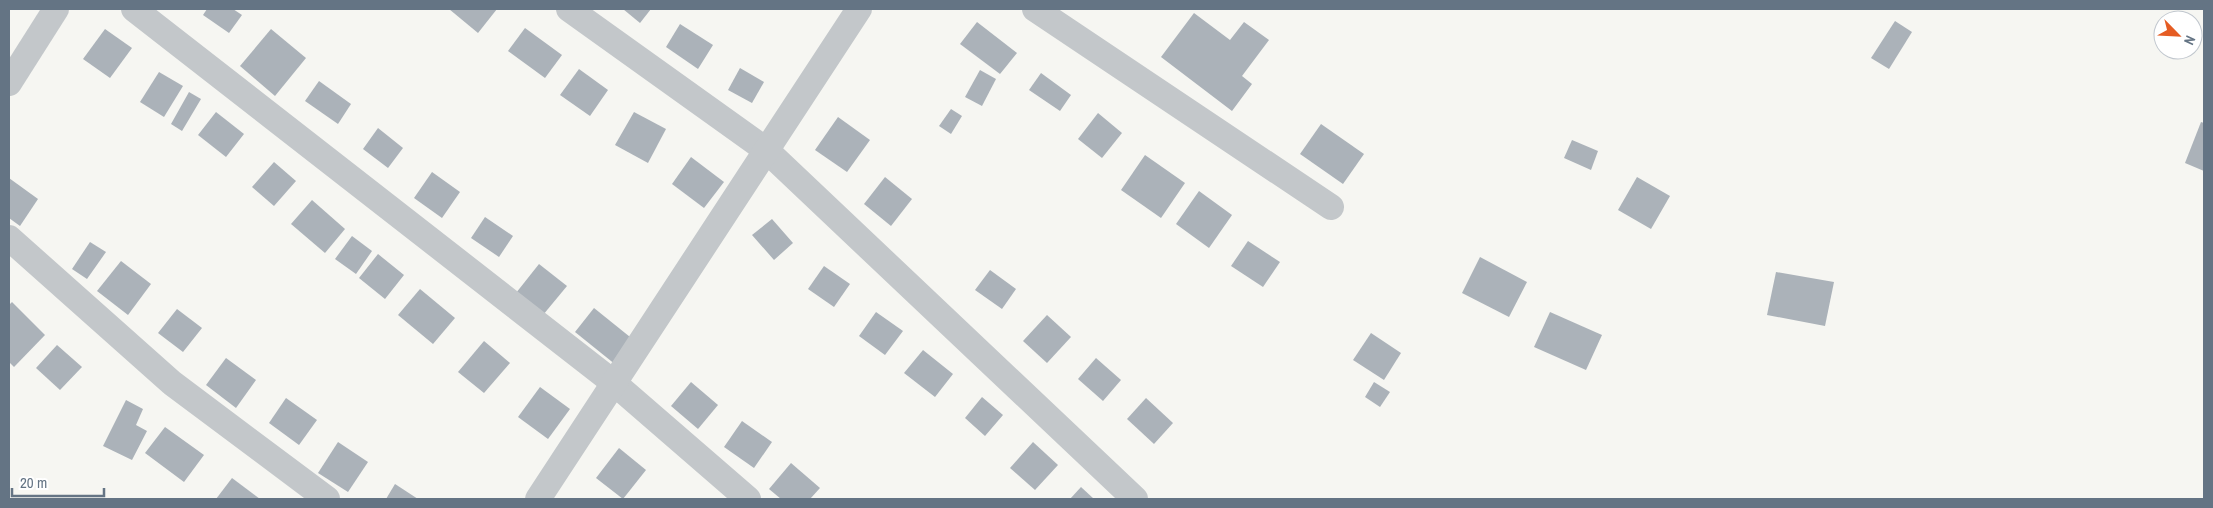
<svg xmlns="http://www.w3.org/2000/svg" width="2213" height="508" font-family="'Archivo Narrow',sans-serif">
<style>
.building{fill:#abb2b9}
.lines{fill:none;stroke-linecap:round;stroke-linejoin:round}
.street{stroke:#c3c7ca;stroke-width:26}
</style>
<rect width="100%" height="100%" fill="#f6f6f2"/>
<g class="building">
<polygon points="207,9 233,9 242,15 229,33 203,15"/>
<polygon points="449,9 497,9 478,33"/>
<polygon points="623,9 651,9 640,23"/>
<polygon points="1194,13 1230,40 1244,22 1269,40 1242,76 1252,84 1232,111 1161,57"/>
<polygon points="1895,21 1912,32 1889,69 1871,58"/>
<polygon points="977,22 1017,53 1000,74 960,44"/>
<polygon points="680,24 713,45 698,69 666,47"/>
<polygon points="525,28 562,55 545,78 508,51"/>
<polygon points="105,29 132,48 110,78 83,59"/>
<polygon points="271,29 306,58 275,96 240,66"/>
<polygon points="740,68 764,82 752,103 728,90"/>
<polygon points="579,69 608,90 590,116 560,95"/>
<polygon points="980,70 996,79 982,106 965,97"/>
<polygon points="159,72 183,86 164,117 140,102"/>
<polygon points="1041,73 1071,95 1060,111 1029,90"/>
<polygon points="319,81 351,104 338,124 305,101"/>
<polygon points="189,92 201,99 182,131 171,124"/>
<polygon points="951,109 962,116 951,134 939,126"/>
<polygon points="216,112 244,134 226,157 198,135"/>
<polygon points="634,112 666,129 648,163 615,145"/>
<polygon points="1098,113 1122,133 1102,158 1078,139"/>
<polygon points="838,117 870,140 847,172 815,150"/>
<polygon points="2201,122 2204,123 2204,171 2185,163"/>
<polygon points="1321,124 1364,154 1343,184 1300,154"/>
<polygon points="378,128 403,148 388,168 363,149"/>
<polygon points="1572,140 1598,151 1591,170 1564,158"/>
<polygon points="1145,155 1185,183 1161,218 1121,190"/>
<polygon points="691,157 724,182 704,208 672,184"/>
<polygon points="274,162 296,181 274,206 252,187"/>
<polygon points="432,172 460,192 442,218 414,198"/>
<polygon points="885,177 912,199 891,226 864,204"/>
<polygon points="1637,177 1670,196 1651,229 1618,210"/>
<polygon points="9,178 38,199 20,226 9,218"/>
<polygon points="1199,191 1232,215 1209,248 1176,224"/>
<polygon points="312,200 345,229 325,253 291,224"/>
<polygon points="485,217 513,236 499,257 471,238"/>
<polygon points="772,219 793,243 774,260 752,235"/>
<polygon points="352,236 372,251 356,274 335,259"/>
<polygon points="1248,241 1280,262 1263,287 1231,266"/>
<polygon points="90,242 106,252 87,279 72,269"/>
<polygon points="378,254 404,275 385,299 359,278"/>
<polygon points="1480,257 1527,282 1509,317 1462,293"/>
<polygon points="121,261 151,284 128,315 97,291"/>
<polygon points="539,264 567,286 543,315 516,293"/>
<polygon points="824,266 850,284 834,307 808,289"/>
<polygon points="990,270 1016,289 1002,309 975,290"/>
<polygon points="1776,272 1834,282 1825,326 1767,315"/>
<polygon points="420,289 455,318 433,344 398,315"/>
<polygon points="12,302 45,335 14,367 9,362 9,305"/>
<polygon points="594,308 635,341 616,365 575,332"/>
<polygon points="177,309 202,328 183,352 158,333"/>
<polygon points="876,312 903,331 885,355 859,336"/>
<polygon points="1550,312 1602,335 1586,370 1534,347"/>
<polygon points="1047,315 1071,337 1047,363 1023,341"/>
<polygon points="1371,333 1401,353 1384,380 1353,360"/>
<polygon points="484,341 510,363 484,393 458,372"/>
<polygon points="57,345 82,367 60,390 36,368"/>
<polygon points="923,350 953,374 935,397 904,373"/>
<polygon points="226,358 256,380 236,408 206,385"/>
<polygon points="1096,358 1121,380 1103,401 1078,379"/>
<polygon points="691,382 718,405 698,429 671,406"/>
<polygon points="1374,382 1390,392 1380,407 1365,397"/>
<polygon points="540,387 570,409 548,439 518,417"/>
<polygon points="982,397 1003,415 985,436 965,418"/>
<polygon points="286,398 317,420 299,445 269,423"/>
<polygon points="1146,398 1173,423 1154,444 1127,419"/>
<polygon points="126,400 143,409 136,425 147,431 132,460 103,446"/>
<polygon points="742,421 772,442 754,468 724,447"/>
<polygon points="165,427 204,455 184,482 145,453"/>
<polygon points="338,442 368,462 348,492 318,473"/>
<polygon points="1033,442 1058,465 1035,490 1010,468"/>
<polygon points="619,448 646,470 623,499 596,478"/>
<polygon points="791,463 820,488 810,499 781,499 769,489"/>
<polygon points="232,478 260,499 216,499"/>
<polygon points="395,484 418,499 386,499"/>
<polygon points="1081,487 1094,499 1070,499"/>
</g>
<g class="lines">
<g class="street">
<polyline points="134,9 614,383 748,499"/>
<polyline points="569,9 766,150 1135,499"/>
<polyline points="1035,9 1331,207"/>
<polyline points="9,83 56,9"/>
<polyline points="9,238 172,383 327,499"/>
<polyline points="538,499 859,9"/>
</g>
</g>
<rect width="2213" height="508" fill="none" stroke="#647484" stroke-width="20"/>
<g transform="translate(2178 35) rotate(114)"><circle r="24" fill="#ffffff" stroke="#c1c7ce"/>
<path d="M0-4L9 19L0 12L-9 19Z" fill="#e55c23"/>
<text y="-8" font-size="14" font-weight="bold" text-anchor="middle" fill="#647484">N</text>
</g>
<path d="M12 488v8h92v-8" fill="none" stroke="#647484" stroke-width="2.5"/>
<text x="20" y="488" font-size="15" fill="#647484" stroke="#ffffff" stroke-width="4" paint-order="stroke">20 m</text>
</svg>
